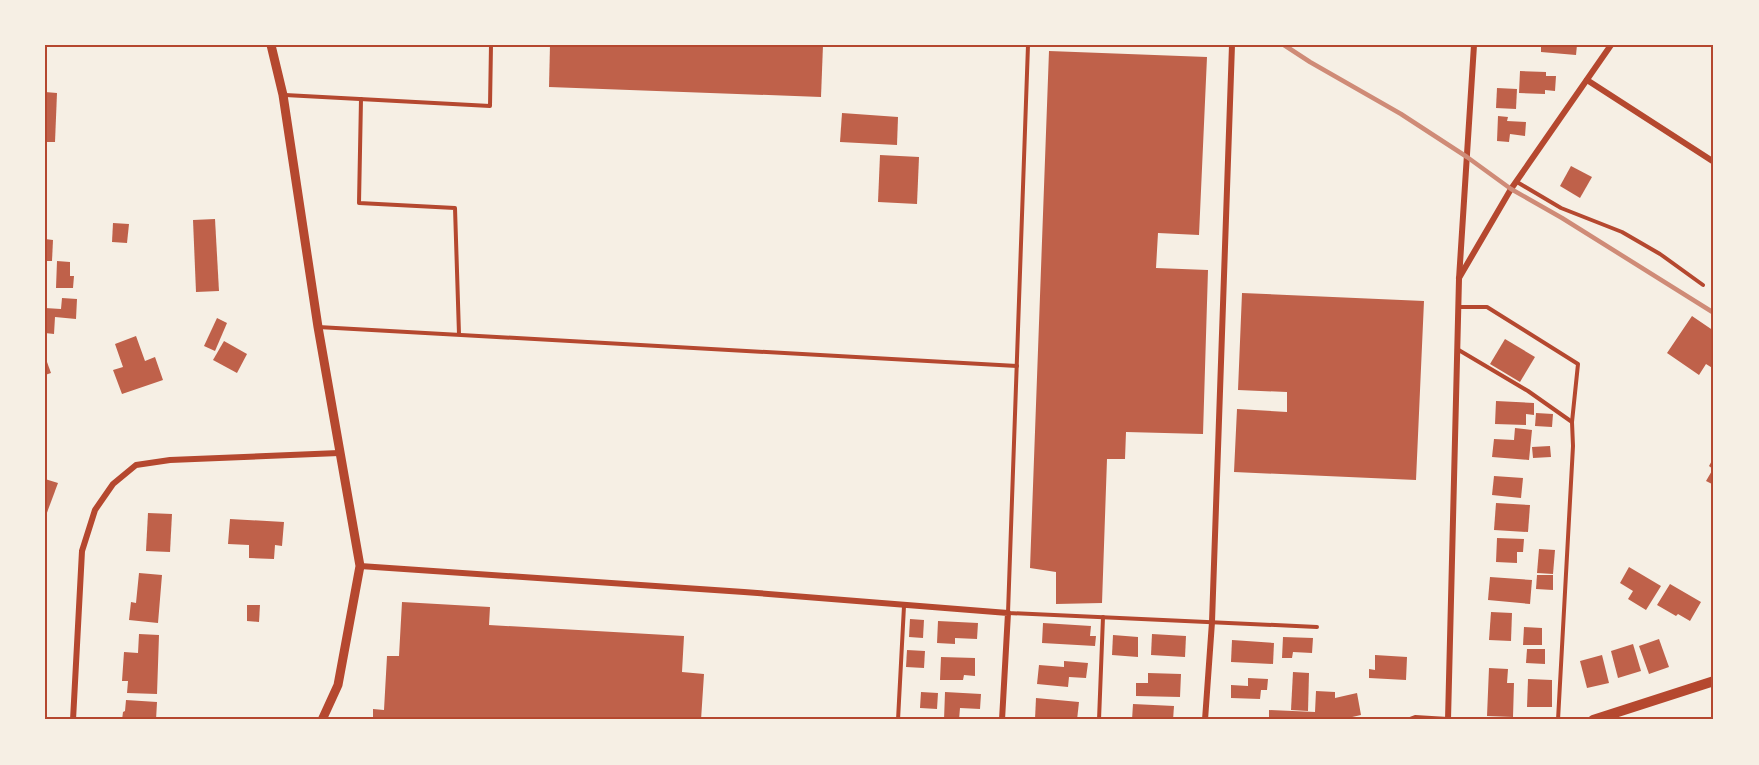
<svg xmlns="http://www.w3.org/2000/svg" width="1759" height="765" font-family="'Roboto Serif',serif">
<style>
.building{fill:#bf614a}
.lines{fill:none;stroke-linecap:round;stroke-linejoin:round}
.service{stroke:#b5482f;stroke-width:4}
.minor{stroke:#b5482f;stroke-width:6}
.tertiary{stroke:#b5482f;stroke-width:9}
.secondary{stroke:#b5482f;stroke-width:10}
.rail{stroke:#cf8b77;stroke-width:4.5}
.neatline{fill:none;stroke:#b5482f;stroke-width:2}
</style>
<rect width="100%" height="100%" fill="#f6efe4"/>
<g class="building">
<polygon points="550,45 823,45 821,97 549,87"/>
<polygon points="1541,45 1577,45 1576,55 1541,52"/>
<polygon points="1049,51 1207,57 1199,235 1158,233 1156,268 1208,270 1203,434 1126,432 1125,459 1107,459 1102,603 1056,604 1056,572 1030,568"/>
<polygon points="1520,71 1546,72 1546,76 1556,76 1555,91 1545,90 1545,94 1519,93"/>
<polygon points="1497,88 1517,89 1516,109 1496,108"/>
<polygon points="45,92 57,93 55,142 45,142"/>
<polygon points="842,113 898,117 897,145 840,142"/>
<polygon points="1498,116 1508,117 1507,121 1526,122 1525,136 1510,134 1509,142 1497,141"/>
<polygon points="880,155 919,157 917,204 878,202"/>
<polygon points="1571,166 1592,177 1580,198 1560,186"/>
<polygon points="215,219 219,291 196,292 193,220"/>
<polygon points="113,223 129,224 127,243 112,242"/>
<polygon points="45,239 53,240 52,261 45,261"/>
<polygon points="57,261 70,262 70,276 74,276 73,288 56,288"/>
<polygon points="1242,293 1424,301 1416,480 1234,472 1237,409 1287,412 1287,392 1238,390"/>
<polygon points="62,298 77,299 76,319 55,317 54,334 45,333 45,308 61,309"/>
<polygon points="1692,316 1714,331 1714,369 1706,364 1699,375 1667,353"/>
<polygon points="217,318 227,323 215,351 204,346"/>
<polygon points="136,336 145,361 155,357 163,380 122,394 113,370 123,367 115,344"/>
<polygon points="1505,339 1535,357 1520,382 1490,364"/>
<polygon points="224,341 247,354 237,373 213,360"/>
<polygon points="47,362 51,373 45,375 45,363"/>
<polygon points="1496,401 1534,403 1534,415 1526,414 1526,425 1495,424"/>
<polygon points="1536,413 1553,414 1552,427 1535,426"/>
<polygon points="1515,428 1532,430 1529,460 1492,457 1494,439 1514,440"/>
<polygon points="1550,446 1551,457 1533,458 1532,447"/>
<polygon points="1714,457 1714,485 1706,481 1713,469 1709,466"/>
<polygon points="1494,476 1523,478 1521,498 1492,495"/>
<polygon points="45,479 58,483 45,518"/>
<polygon points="1496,503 1530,505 1528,532 1494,530"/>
<polygon points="148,513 172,514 170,552 146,551"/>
<polygon points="230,519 284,522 282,546 275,545 274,559 249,558 249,545 228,544"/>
<polygon points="1497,538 1524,539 1523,552 1517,552 1517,563 1496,562"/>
<polygon points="1539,549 1555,550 1553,574 1537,573"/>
<polygon points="1629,567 1661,586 1646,610 1628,599 1633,591 1620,583"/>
<polygon points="139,573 162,575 158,623 129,620 131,602 136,603"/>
<polygon points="1537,575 1553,575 1553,590 1536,589"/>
<polygon points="1490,577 1532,580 1530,604 1488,600"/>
<polygon points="1670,584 1701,602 1690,621 1678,614 1676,616 1657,605"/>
<polygon points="402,602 490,607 489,625 684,636 682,672 704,674 701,720 373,720 373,709 384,710 387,656 399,656"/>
<polygon points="247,605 260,605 259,622 247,621"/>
<polygon points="1491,612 1512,613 1511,641 1489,640"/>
<polygon points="910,619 924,620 923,638 909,637"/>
<polygon points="938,621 978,623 977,639 955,638 955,644 937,643"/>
<polygon points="1043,623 1091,626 1090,636 1096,636 1095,646 1042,643"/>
<polygon points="1524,627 1542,628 1542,645 1523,645"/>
<polygon points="139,634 159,635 157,694 127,693 128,681 122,681 124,652 138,653"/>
<polygon points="1152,634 1186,636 1185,657 1151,655"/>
<polygon points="1113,635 1138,637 1138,657 1112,655"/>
<polygon points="1283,637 1313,638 1312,653 1293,652 1292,658 1282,658"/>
<polygon points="1659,639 1669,667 1649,674 1639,646"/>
<polygon points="1232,640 1274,643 1273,664 1231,662"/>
<polygon points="1633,644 1641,671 1618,678 1611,651"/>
<polygon points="1527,649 1545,649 1545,664 1526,663"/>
<polygon points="907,650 925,651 924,668 906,667"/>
<polygon points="1375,655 1407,657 1406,680 1369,678 1369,669 1375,670"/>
<polygon points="1602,655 1609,683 1587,688 1580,661"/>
<polygon points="941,657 975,658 975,676 964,675 963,680 940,680"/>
<polygon points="1064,661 1088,663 1086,678 1069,677 1068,687 1037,684 1039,665 1064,667"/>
<polygon points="1489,668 1508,669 1507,683 1514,683 1513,717 1487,716"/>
<polygon points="1293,672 1309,673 1308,711 1291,710"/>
<polygon points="1148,673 1181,674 1180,697 1136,696 1136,683 1148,683"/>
<polygon points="1248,678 1268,679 1267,690 1261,690 1260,699 1231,698 1231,685 1248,686"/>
<polygon points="1528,679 1552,680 1552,707 1527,707"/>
<polygon points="1316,691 1335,692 1335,698 1357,693 1361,715 1339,720 1269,720 1269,710 1315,712"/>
<polygon points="921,692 938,693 937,709 920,708"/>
<polygon points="945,692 981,694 980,709 960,708 959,720 944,720"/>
<polygon points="1036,698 1079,702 1077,720 1035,719"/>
<polygon points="126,700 157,702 156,720 122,720 123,712 125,711"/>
<polygon points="1133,704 1174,706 1173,720 1132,720"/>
</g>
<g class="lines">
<g class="service">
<polyline points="1028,45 1008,613 1317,627"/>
<polyline points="285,95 490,106 491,45"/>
<polyline points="361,99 359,203 455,208 459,334"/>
<polyline points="1517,182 1561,208 1622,232 1660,254 1703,285"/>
<polyline points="1459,307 1487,307 1578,364 1572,422"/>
<polyline points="318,327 1017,366"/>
<polyline points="1457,349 1528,391 1572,422 1573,446 1558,720"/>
<polyline points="898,720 904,606"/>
<polyline points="1099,720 1103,617"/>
<polyline points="1407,720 1415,717 1448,719"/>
</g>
<g class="minor">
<polyline points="1587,80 1714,162"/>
<polyline points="1459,278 1511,189 1611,45"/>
<polyline points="360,566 744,592 1008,613 1002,720"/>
<polyline points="73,720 82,551 95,510 113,484 136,465 170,460 339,453"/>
<polyline points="1205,720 1212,622 1232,45"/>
<polyline points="1448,720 1459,279 1474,45"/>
</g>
<polyline class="tertiary" points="271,45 283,95 318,327 360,566 338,685 322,720"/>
<polyline class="secondary" points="1593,720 1714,681"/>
<polyline class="rail" points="1284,45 1310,62 1401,114 1467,157 1511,189 1562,218 1714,313"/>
</g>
<rect width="1759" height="765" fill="none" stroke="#f6efe4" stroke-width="93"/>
<rect x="46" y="46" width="1666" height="672" class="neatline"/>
</svg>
